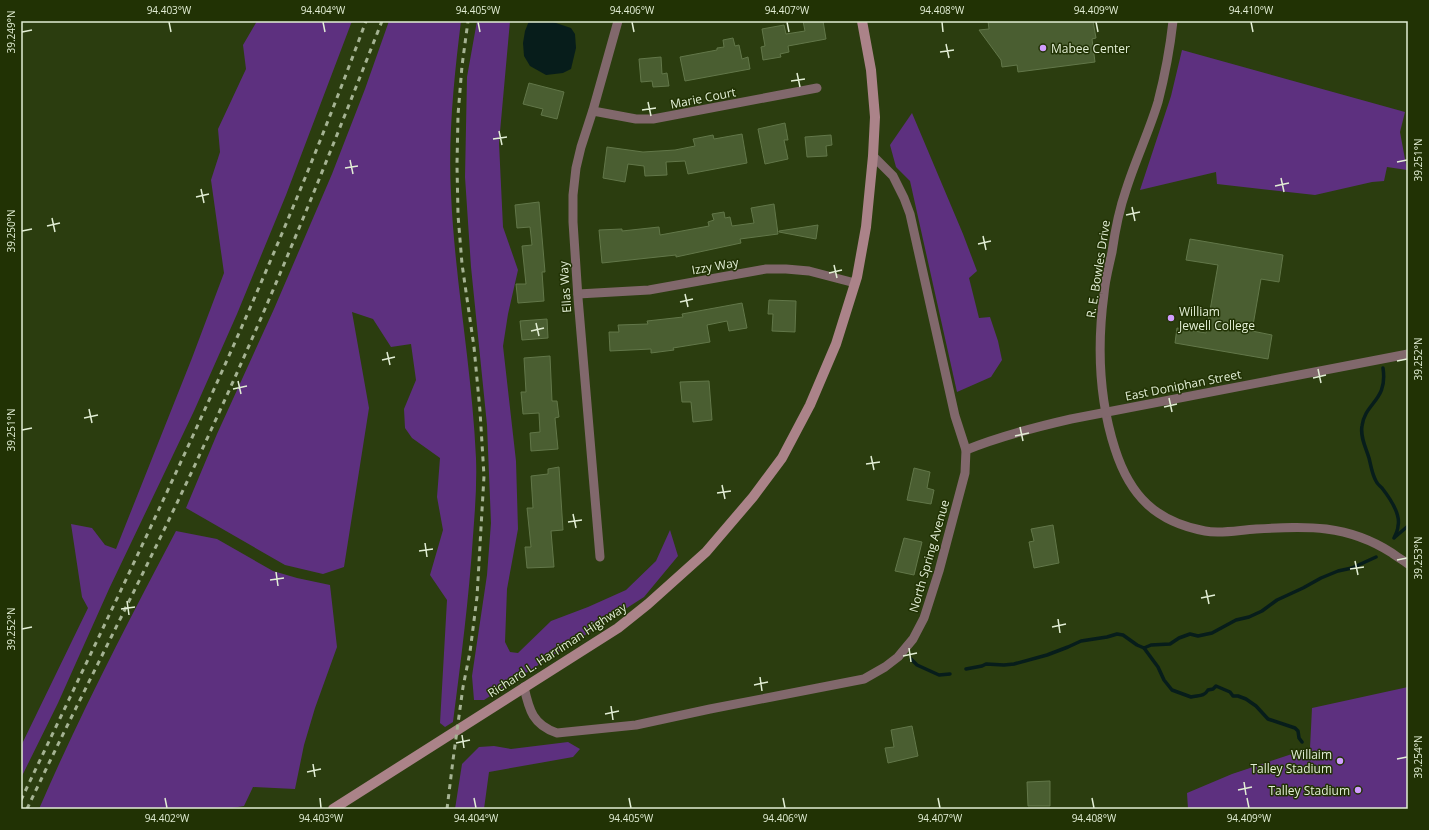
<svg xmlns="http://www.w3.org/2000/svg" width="1429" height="830" font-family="'Open Sans',sans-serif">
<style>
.green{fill:#5d307f}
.water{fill:#071d1b}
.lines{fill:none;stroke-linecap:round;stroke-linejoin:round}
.stream{stroke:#071d1b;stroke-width:3.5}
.building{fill:#4a5e31;stroke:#627749}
.minor{stroke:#81686c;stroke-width:9}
.secondary{stroke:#ab8389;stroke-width:10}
.rail{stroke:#a5b393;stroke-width:3;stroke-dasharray:5 5;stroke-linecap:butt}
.ticks{fill:none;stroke:#e2eed5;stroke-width:1.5}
.poi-dot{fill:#d19dfe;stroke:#213204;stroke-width:1.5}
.labels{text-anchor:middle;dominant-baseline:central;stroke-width:3;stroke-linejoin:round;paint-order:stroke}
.poi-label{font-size:12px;fill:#e2eed5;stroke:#213204;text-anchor:start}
.street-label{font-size:12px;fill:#e2eed5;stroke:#213204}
.neatline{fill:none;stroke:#e2eed5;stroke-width:1.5}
.ticks-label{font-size:10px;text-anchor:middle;fill:#e2eed5}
</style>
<rect width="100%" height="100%" fill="#2b3d0f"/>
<g class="green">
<polygon points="257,21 352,21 286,195 237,314 194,411 109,589 58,703 21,778 21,746 88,608 82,597 71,524 92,528 105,545 116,549 192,358 224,273 211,180 220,152 218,129 246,69 243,45"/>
<path d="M389,21H461C454,78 448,136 451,194C455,282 472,369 476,458C477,484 475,510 473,536C469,598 461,660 453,722L445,727L440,723L447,600L430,575L443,530L437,497L440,458L412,438L405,428L404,409L416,380L411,344L391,347L373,319L352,312L369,408L344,567L323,574L285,565L186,508L217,434L274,309L332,174L365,89Z"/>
<polygon points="477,21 510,21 499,143 503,227 518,270 508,314 503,346 516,461 518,529 507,589 505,642 510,652 518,653 551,621 588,607 626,590 656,561 670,530 678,556 644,597 484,700 474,700 472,676 487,575 491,523 487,425 471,267 465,177 467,77"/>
<polygon points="1182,50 1405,112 1400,132 1407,170 1387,167 1384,181 1372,182 1315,195 1217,184 1216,172 1140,190 1171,96"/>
<polygon points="912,113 963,234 977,271 969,278 979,318 990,317 998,341 1002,360 991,377 957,392 910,181 896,167 890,145"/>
<path d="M176,531L217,539L273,571L297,578L330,585L337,647L315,708L304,745L295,789L253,787L244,806L226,809H39C80,714 128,622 176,531Z"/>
<polygon points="1408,687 1408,809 1188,809 1187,793 1232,774 1310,748 1312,708"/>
<polygon points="568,742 580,749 573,757 489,772 484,809 455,809 462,764 479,747 494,746 511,749"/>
</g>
<polygon class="water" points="529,21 550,21 571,28 575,34 576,48 571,69 563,73 546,75 530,66 524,56 523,43 525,31"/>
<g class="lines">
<g class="stream">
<path d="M1383,368C1388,401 1365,402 1362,426C1360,437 1366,448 1369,458C1371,466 1372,474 1376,481C1377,484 1380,486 1382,488C1389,497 1401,514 1398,526C1398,530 1396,534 1394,538"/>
<polyline points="1395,537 1408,526"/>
<polyline points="1144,648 1151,645 1170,644 1179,638 1190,634 1198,636 1212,633 1236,620 1249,617 1262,611 1277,600 1303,588 1321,578 1338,571 1352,568 1376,557"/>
<polyline points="911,659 917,665 939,675 950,674"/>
<path d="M966,669L982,666L986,664L1004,665L1014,664L1047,655L1068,647L1081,641L1107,637L1117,634L1123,635L1137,645L1144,648L1158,667L1164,680L1172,690L1191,697C1198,695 1204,697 1208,690L1213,689L1216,686L1230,692L1233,696H1238L1246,699L1256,706L1268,719L1295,728L1298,731L1299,738L1302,742"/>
</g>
</g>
<g class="building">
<polygon points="803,21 823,21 826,39 788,46 789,52 780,54 781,57 763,60 761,47 765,46 762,29 784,25 786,34 805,31"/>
<polygon points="988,21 1093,21 1096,38 1092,39 1095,62 1018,72 1017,65 1002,67 1001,60 979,30 989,29"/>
<polygon points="733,38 735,46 739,45 742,59 748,57 750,69 685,81 680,57 717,50 717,48 724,47 723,40"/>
<polygon points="661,57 662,74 667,73 669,86 653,87 652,81 641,82 639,59"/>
<polygon points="529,83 564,92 557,119 541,115 543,109 523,104"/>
<polygon points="785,123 788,140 784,140 788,159 765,164 758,129"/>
<polygon points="742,134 747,163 688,174 685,161 666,162 667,175 645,176 644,166 628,164 625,182 603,178 607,147 643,152 675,150 695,146 693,139 713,135 714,139"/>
<polygon points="831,135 832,145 826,146 827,156 807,157 805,137"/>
<polygon points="539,202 545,272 542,272 544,301 518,303 516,284 526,284 522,246 532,245 530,227 517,228 515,205"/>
<polygon points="774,204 778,234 740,239 741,243 676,257 676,255 602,263 599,230 622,229 622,231 659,227 660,235 709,226 708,222 714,220 712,214 724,212 725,218 730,217 732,226 754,223 751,208"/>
<polygon points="818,225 816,239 779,232 779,231"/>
<polygon points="1190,239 1283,255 1279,282 1261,279 1252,331 1272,335 1268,359 1175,343 1177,328 1206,333 1218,265 1186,260"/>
<polygon points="769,300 796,301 795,332 772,331 773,314 768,314"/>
<polygon points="742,303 747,328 729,331 727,321 707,325 710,342 673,348 674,350 651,353 651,349 610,351 609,332 619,332 618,325 648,324 647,321 683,317 682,314"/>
<polygon points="547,319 548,338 522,340 520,321"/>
<polygon points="550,356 552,401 557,401 559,417 555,418 558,449 531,451 530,433 540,432 539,413 523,414 521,392 526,392 524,358"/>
<polygon points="709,381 712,420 693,422 691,402 682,402 680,382"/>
<polygon points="559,467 563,530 551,531 554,567 527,568 525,547 531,547 527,508 533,508 531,476 548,474 548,469"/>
<polygon points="914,468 930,472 927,488 934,490 931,504 907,500"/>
<polygon points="1053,525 1059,563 1034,568 1029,542 1034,541 1031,529"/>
<polygon points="904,538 922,542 914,575 895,571"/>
<polygon points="912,726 918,756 888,763 885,748 894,747 891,730"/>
<polygon points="1050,781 1050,806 1028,806 1027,782"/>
</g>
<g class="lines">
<g class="minor">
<path d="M1173,21C1170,48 1165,75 1158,102C1149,132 1135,161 1126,190C1119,210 1115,231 1112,252C1109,266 1105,280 1104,294C1097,346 1099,399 1115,449C1130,496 1156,522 1205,531C1221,534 1239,530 1256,529C1307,526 1347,524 1392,553C1397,557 1403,560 1408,564"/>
<polyline points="593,111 636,119 653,119 817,88"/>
<polyline points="578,294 649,290 766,269 786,269 809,271 855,283"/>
<path d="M966,450C1000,436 1036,427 1071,419L1408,354"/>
<polyline points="600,557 578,298 573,222 573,195 576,168 581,147 593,110 618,21"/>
<path d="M524,687C529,710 533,725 557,733L636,725L710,709L864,679L885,667L898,657L913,639L924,618L939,571L965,473L966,450L955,416L910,214L904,198L893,176L873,156"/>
</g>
<polyline class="secondary" points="333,809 618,628 648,604 706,552 753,497 782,458 810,405 836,344 857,277 866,227 873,156 875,117 871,70 862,21"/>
<g class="rail">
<path d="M21,800C143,544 268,288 366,21"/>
<path d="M27,809C87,682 153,558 211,430C273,296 328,159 382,21"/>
<polyline points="447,809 453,760 463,687 470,652 477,597 484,476 480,411 474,347 462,264 458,215 457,165 458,115 462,66 468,21"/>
</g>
</g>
<path class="ticks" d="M169,22L171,32M323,22L325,32M478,22L480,32M632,22L634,32M787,22L789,32M942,22L943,32M1096,22L1098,32M1251,22L1253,32M22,32L32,30M946,44L949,58M940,52L954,50M797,73L800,87M791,81L805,79M648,102L651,116M642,110L656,108M499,131L502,145M493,139L507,137M350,160L353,174M1397,162L1407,160M345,168L358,166M1281,178L1284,192M1275,186L1289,183M201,189L204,203M196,197L209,194M1132,207L1135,221M1126,215L1140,212M52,218L55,232M47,226L60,223M22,231L32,229M983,236L986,250M978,244L991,241M834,265L837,278M829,273L842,270M685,294L688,307M680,302L693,299M536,323L539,336M531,331L544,328M387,352L390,365M382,360L395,357M1397,361L1407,359M1318,369L1321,383M1313,378L1326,375M238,381L241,394M233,389L247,386M1169,398L1172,412M1164,407L1177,404M89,409L92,423M84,418L98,415M1020,427L1023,441M22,430L32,428M1015,436L1029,433M871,456L874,470M866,464L880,462M722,485L725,499M717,493L731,491M573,514L576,528M568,522L582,520M425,543L427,557M419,551L433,549M1397,560L1407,558M1355,561L1358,575M1350,569L1364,567M276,572L278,586M270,580L284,578M1206,590L1209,604M1201,598L1215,595M127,601L129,615M121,609L135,607M1058,619L1060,633M1052,627L1066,624M22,629L32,627M909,648L911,662M903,656L917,653M760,677L762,691M754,685L768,682M611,706L613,720M605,714L619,711M462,735L464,748M456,743L470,740M1397,759L1407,757M313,764L315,777M307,772L321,769M1244,782L1246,795M1238,790L1252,787M165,798L167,808M320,798L321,808M474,798L476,808M629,798L631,808M783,798L785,808M938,798L940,808M1092,798L1094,808M1247,798L1249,808"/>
<g class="poi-dot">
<circle cx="1043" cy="48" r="4"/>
<circle cx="1171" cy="318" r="4"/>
<circle cx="1340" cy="761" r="4"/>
<circle cx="1358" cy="790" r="4"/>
</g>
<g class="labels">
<g class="poi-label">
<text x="1051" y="48">Mabee Center</text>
<text x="1179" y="311">William<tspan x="1179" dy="14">Jewell College</tspan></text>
<text x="1332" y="754" text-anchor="end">Willaim<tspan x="1332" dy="14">Talley Stadium</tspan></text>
<text x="1350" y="790" text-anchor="end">Talley Stadium</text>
</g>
<g class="street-label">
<text transform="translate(703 98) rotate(-11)">Marie Court</text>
<text transform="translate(715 266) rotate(-10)">Izzy Way</text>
<text transform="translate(1098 269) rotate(-81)">R. E. Bowles Drive</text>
<text transform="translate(565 287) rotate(-94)">Ellas Way</text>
<text transform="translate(1183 385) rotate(-11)">East Doniphan Street</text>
<text transform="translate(929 556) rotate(-74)">North Spring Avenue</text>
<text transform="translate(557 650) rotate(-33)">Richard L. Harriman Highway</text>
</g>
</g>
<rect width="1429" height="830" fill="none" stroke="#213204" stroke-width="44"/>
<rect x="22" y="22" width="1385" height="786" class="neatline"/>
<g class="ticks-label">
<text x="169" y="14">94.403°W</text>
<text x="323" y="14">94.404°W</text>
<text x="478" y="14">94.405°W</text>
<text x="632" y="14">94.406°W</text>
<text x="787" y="14">94.407°W</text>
<text x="942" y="14">94.408°W</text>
<text x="1096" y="14">94.409°W</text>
<text x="1251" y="14">94.410°W</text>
<text transform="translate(11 32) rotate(-90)" y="4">39.249°N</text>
<text transform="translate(1418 160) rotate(-90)" y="4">39.251°N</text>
<text transform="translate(11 231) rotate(-90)" y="4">39.250°N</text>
<text transform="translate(1418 359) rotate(-90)" y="4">39.252°N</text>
<text transform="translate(11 430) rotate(-90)" y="4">39.251°N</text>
<text transform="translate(1418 558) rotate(-90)" y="4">39.253°N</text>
<text transform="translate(11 629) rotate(-90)" y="4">39.252°N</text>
<text transform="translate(1418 757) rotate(-90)" y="4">39.254°N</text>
<text x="167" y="822">94.402°W</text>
<text x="321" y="822">94.403°W</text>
<text x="476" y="822">94.404°W</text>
<text x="631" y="822">94.405°W</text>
<text x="785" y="822">94.406°W</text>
<text x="940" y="822">94.407°W</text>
<text x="1094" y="822">94.408°W</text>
<text x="1249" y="822">94.409°W</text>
</g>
</svg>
